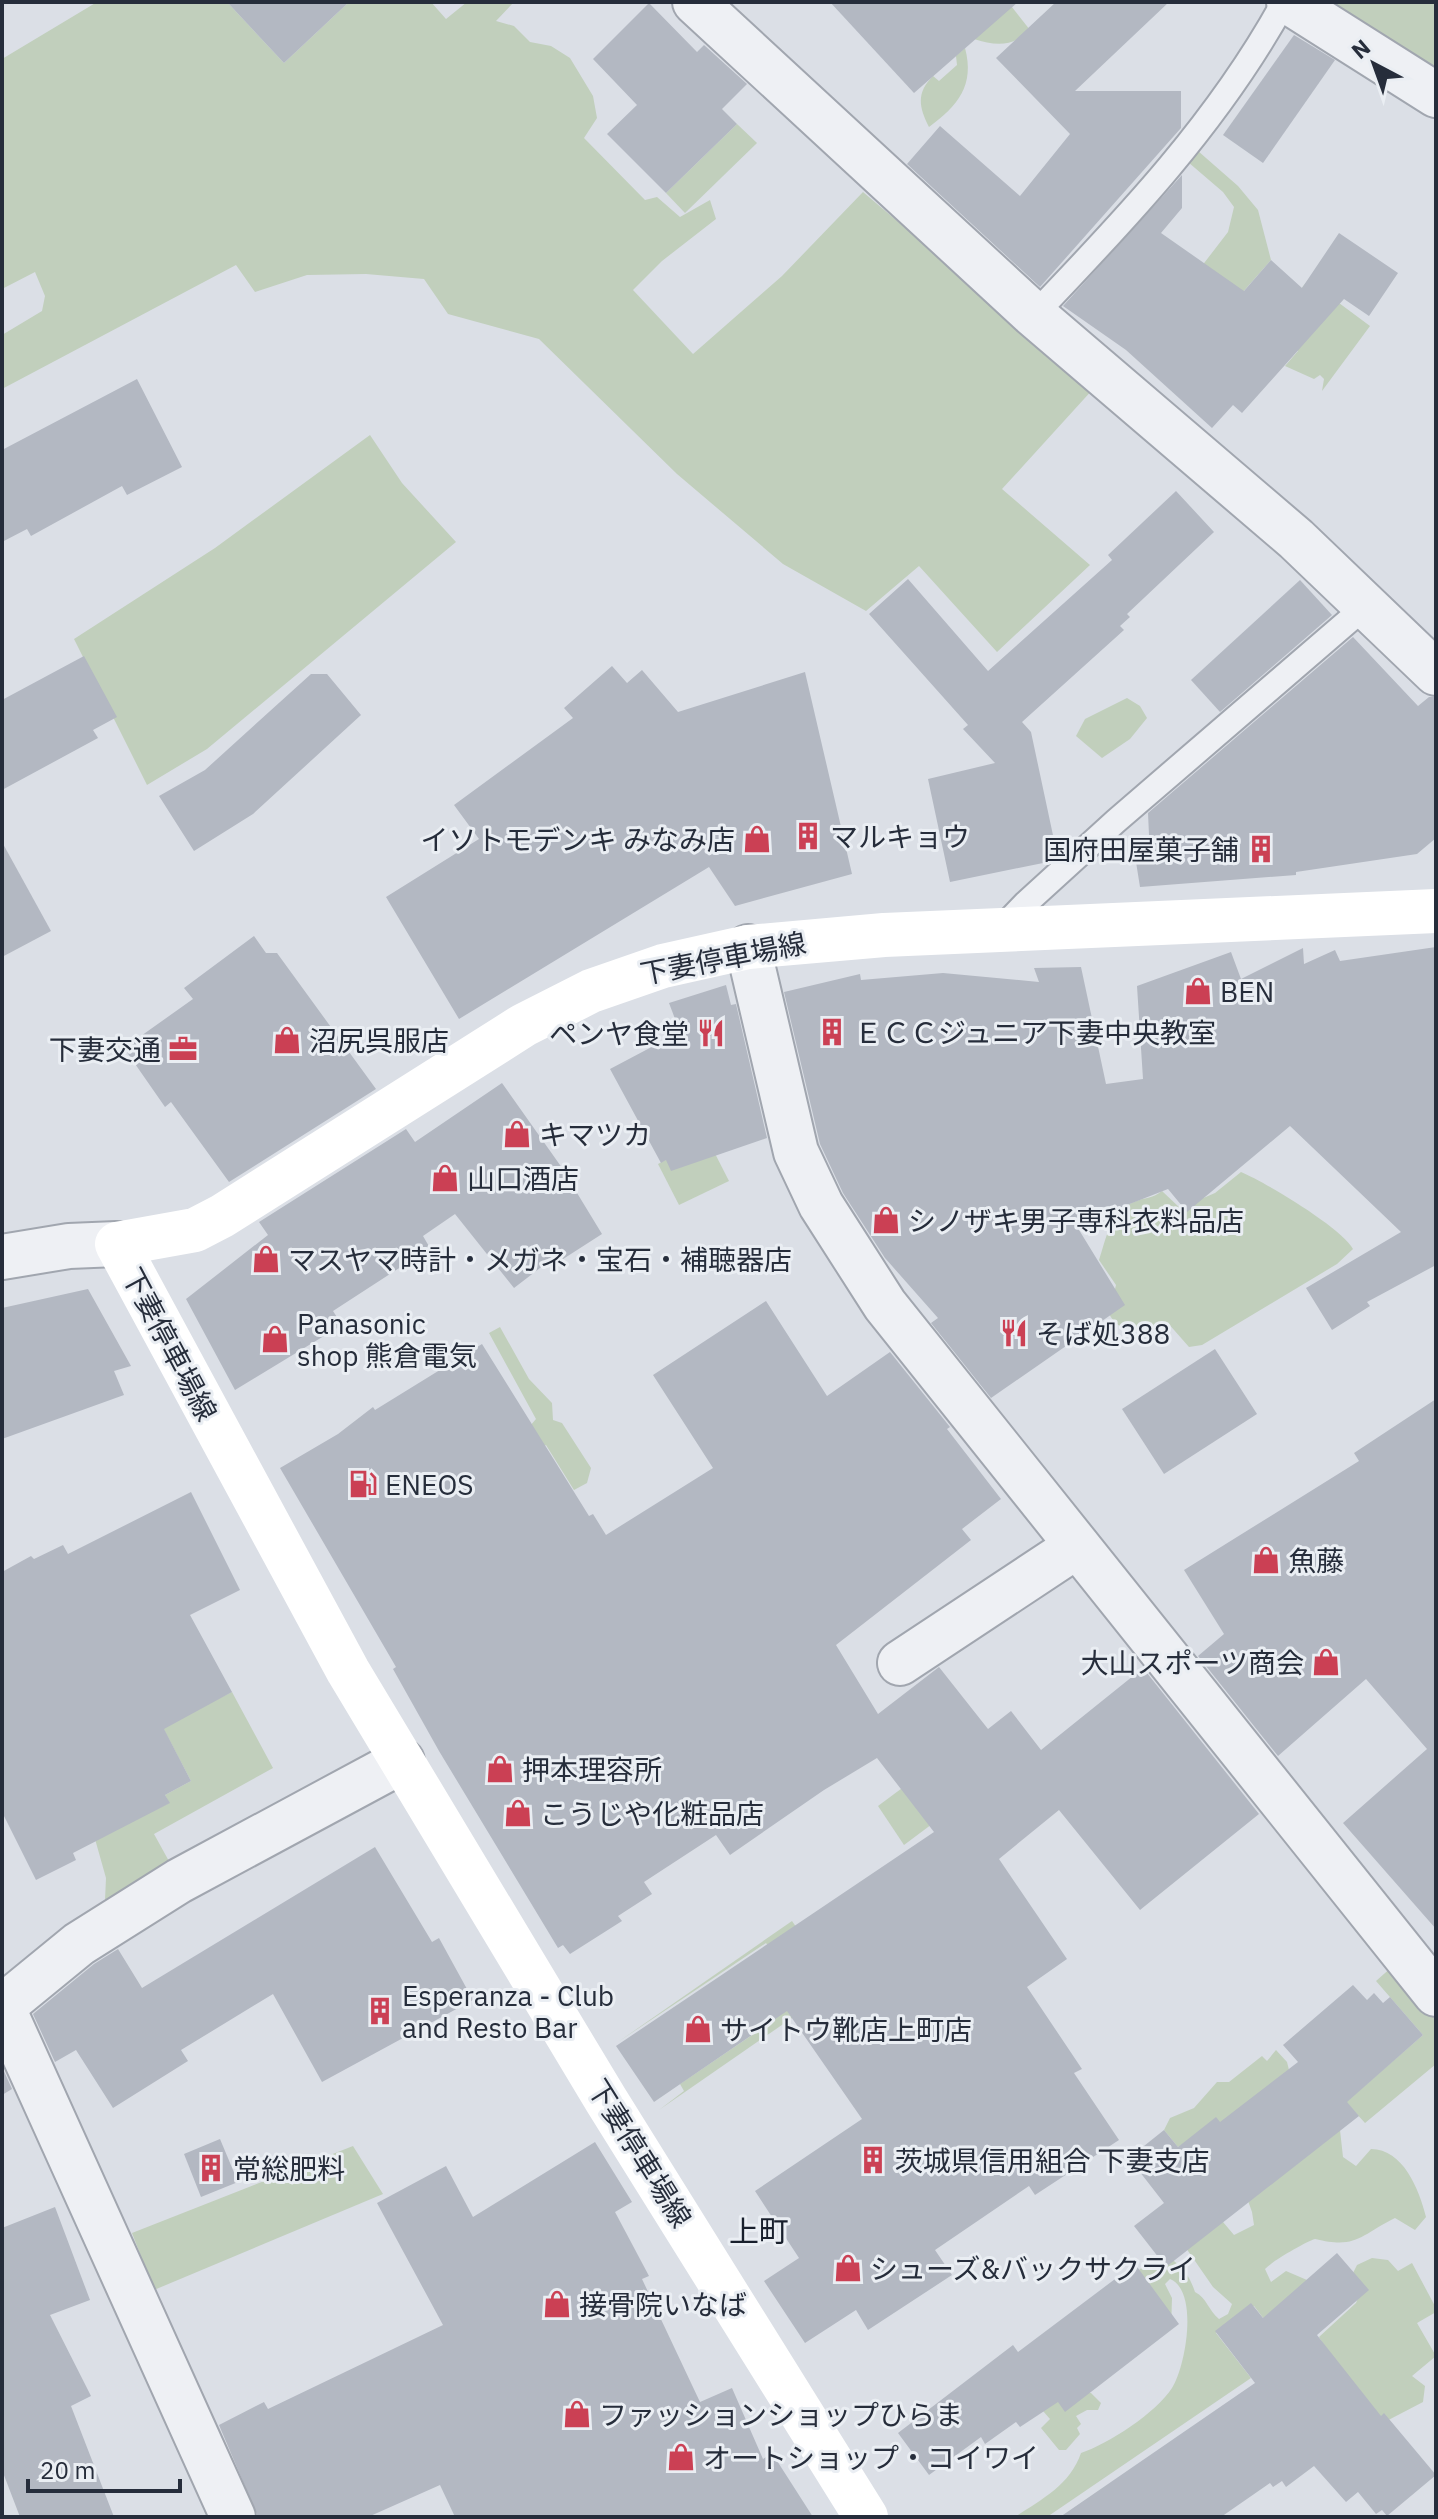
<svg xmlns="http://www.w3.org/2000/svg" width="1438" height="2519" font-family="'IBM Plex Sans','Noto Sans JP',sans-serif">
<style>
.green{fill:#c1cfbc}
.building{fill:#b3b8c2}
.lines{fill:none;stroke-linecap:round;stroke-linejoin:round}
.service-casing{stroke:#a1a6af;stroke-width:28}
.minor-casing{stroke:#a1a6af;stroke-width:48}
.tertiary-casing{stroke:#a1a6af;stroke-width:48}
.service{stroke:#eef0f4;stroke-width:24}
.minor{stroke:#eef0f4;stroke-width:44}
.tertiary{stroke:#eef0f4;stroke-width:44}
.secondary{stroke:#fff;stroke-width:44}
.labels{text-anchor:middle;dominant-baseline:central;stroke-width:6;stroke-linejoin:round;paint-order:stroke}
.poi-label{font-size:28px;fill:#262d3b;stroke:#eaeef3;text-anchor:start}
.street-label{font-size:28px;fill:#262d3b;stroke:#eaeef3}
.neighbourhood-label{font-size:30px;fill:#181f2c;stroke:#eaeef3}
</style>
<rect width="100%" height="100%" fill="#dbdfe6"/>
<g class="green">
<polygon points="97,2 227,2 284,63 349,2 431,2 446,19 467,2 514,2 496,21 514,26 530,42 551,46 570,58 593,96 597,118 584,138 645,200 657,197 680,217 710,200 716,219 662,261 633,290 693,354 782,276 863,192 1094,388 1002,489 1090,565 997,652 919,566 866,611 783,564 677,474 539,339 448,314 424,279 366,274 307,275 255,292 236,265 2,389 2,335 42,311 45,296 35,272 2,289 2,59"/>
<path d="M1008,2L1030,30C1013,47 996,46 974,39Z"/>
<polygon points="1311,2 1436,2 1436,90"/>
<path d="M965,48C975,85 958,106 929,127C919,107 916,93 933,76L939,81L957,65L956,56Z"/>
<polygon points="737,124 757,143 685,213 666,193"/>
<polygon points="1198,151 1238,186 1258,210 1271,260 1242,293 1198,271 1228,232 1234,207 1223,192 1188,162"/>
<polygon points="1308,280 1370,326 1322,391 1324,379 1320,375 1314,379 1285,366 1298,351 1271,327"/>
<polygon points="370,435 402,483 456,542 207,749 147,785 74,639 215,548"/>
<polygon points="1127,698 1140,706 1147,718 1130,739 1102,758 1076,736 1085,719"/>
<polygon points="707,1138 729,1181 679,1205 658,1164"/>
<path d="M1241,1172C1265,1182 1342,1228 1353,1249L1337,1264L1202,1345L1189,1347L1167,1322C1146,1333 1122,1337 1109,1314L1116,1285L1099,1260C1106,1239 1110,1212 1134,1202C1145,1197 1152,1199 1162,1191L1180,1208L1215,1193Z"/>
<polygon points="500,1327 529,1379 552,1403 553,1420 562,1423 591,1468 587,1483 574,1490 546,1445 481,1483 536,1419 489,1333"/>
<polygon points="232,1692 273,1768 154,1834 170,1863 127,1890 105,1900 106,1878 95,1839 169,1803 165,1795 191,1781 162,1726"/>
<polygon points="983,1728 1011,1765 904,1845 878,1806"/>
<polygon points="792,1921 830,1976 792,2018 659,2110 684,2091 680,2084 758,2031 791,1978 766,1943 618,2042"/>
<polygon points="1393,1966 1436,2021 1436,2064 1365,2123 1346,2102 1423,2035 1376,1981"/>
<path d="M1276,2050L1287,2062L1291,2078L1339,2121L1343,2157L1356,2166L1371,2149C1403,2149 1419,2189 1426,2217L1415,2230L1395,2218C1359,2236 1357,2249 1315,2239C1305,2242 1271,2262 1265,2269L1271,2282L1286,2271L1307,2280L1287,2349L1254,2306L1245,2308L1216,2333L1251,2378L1047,2517H1015C1042,2499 1070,2485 1081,2453C1108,2444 1156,2413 1172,2388C1186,2366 1199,2291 1170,2279L1165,2284L1172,2298L1171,2330L1151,2303L1139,2270L1160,2252C1179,2263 1188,2271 1195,2292C1207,2298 1208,2310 1219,2319L1228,2314L1232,2304L1213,2287L1177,2235L1223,2222L1234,2235L1254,2225L1252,2212L1220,2122L1178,2147L1164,2130L1170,2118L1194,2108L1217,2082H1229L1262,2056L1267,2061Z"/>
<polygon points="353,2146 383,2194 154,2290 132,2233"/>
<polygon points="1372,2258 1388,2260 1398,2271 1412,2263 1436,2308 1436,2312 1417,2323 1436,2356 1412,2376 1425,2386 1423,2402 1375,2427 1319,2337 1356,2303 1358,2298 1350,2279 1357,2265"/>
<polygon points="1070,2390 1091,2393 1101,2403 1098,2410 1087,2410 1076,2416 1081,2424 1077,2428 1080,2434 1066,2450 1059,2450 1041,2428 1050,2419 1043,2411"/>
</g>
<g class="building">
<polygon points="227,2 349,2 284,63"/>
<polygon points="830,2 1018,2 914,93"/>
<polygon points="1056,2 1169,2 1075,91 1181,91 1181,128 1040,287 907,164 940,126 1020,196 1070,134 996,58"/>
<polygon points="649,3 697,52 704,45 747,84 722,109 737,124 666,193 607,134 637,105 593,59"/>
<polygon points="1294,35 1335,60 1263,163 1223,135"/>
<polygon points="1182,175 1182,208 1161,233 1244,291 1271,260 1302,288 1339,233 1398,273 1369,316 1344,299 1242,413 1233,405 1212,428 1126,350 1063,306"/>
<polygon points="137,379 182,467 127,495 122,486 31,536 27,529 2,542 2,450"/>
<polygon points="1176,491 1214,532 1127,614 1130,617 1120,626 1124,630 1022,722 1031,732 1057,854 1048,862 950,882 928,779 995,763 963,729 968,725 869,614 908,579 988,671 1112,560 1108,555"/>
<polygon points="1300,580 1332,615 1220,712 1191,680"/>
<polygon points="1353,637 1418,706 1429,697 1436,697 1436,838 1417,854 1296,872 1296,875 1140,887 1132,837 1149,835 1148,813"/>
<polygon points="84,656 117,717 93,730 98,738 2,790 2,700"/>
<polygon points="612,666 627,683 642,670 678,712 805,672 852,874 735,906 709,867 459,1019 386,897 479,839 454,805 573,718 564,708"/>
<polygon points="311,674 327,674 361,715 253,814 194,851 159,796 205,770"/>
<polygon points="2,842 51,931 2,957"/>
<polygon points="254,936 266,953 277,953 376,1089 229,1182 171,1102 165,1107 124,1048 193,999 184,988"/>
<polygon points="1436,947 1436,1265 1367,1302 1370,1306 1332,1330 1306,1288 1401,1232 1290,1126 1187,1212 1168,1189 1076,1225 1125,1305 991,1398 931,1323 938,1318 885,1258 843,1193 820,1144 784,992 860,974 861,980 943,973 1039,982 1034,968 1081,967 1106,1084 1143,1079 1137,986 1231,952 1241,979 1303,948 1304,964 1335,950 1340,961"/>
<polygon points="726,985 731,1005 736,1004 767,1138 671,1171 666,1160 661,1163 610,1069 680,1032 669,1003"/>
<polygon points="502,1083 560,1165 602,1234 560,1261 557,1255 514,1288 455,1214 423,1236 430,1248 333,1311 342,1325 235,1390 186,1299 268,1235 259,1222 406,1129 415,1142"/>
<polygon points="88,1289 131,1366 114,1371 124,1395 2,1439 2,1308"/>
<polygon points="766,1301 827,1396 890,1352 950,1427 947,1429 1001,1499 962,1529 971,1540 836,1645 878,1714 939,1667 988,1729 1011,1711 1041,1750 1143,1668 1259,1814 1140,1910 1059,1810 999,1859 1067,1959 1027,1987 1082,2069 1074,2073 1119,2140 1035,2195 1029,2186 935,2250 952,2275 868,2330 856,2310 805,2343 764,2281 799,2258 755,2191 862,2119 787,2011 654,2102 616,2046 934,1832 877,1758 824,1790 730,1855 716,1835 644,1882 652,1894 618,1916 622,1921 570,1954 563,1945 558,1948 439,1751 393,1669 396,1667 280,1468 338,1434 373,1407 375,1410 482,1344 589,1516 593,1514 606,1535 713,1468 653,1375"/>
<polygon points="1215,1349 1257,1414 1164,1474 1122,1409"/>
<polygon points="1436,1399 1436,1929 1343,1823 1427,1749 1366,1679 1278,1756 1198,1656 1224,1634 1184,1570 1359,1461 1354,1453"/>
<polygon points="191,1492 240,1590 190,1615 232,1692 164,1729 191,1781 165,1795 170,1803 73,1853 76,1860 36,1880 2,1812 2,1572 31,1556 34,1559 63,1545 68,1554"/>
<polygon points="375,1847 432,1942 439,1938 473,2000 322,2082 273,1994 181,2050 188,2061 113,2108 76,2050 55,2062 33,2014 94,1964 118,1949 142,1988"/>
<polygon points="1353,1985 1367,2000 1374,1993 1383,2003 1390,1997 1423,2035 1347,2102 1359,2116 1166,2267 1134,2226 1164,2203 1129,2158 1164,2130 1178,2147 1216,2117 1220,2122 1298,2062 1283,2045"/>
<polygon points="2,2067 12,2089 2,2095"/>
<polygon points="220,2139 238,2182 201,2197 184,2154"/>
<polygon points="595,2142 632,2202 615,2212 649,2276 642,2279 700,2402 732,2388 763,2459 772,2453 813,2517 455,2517 440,2485 368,2517 258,2517 219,2425 264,2402 268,2409 443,2325 377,2203 446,2166 473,2217"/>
<polygon points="55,2207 90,2300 50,2315 91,2396 71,2406 114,2517 20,2517 2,2470 2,2228"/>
<polygon points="1337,2253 1369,2290 1317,2335 1381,2416 1384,2413 1436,2475 1387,2516 1382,2510 1376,2514 1358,2492 1346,2502 1314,2466 1286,2487 1282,2481 1273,2487 1270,2483 1221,2517 1060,2517 1255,2383 1215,2331 1251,2303 1263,2318"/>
<polygon points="1135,2264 1179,2324 1065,2412 1058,2402 1020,2427 1016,2422 985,2444 981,2437 929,2475 898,2433 1013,2345 1018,2352"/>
</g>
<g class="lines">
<defs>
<g id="service">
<path d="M1034,315C1127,218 1219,121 1284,2"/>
<polyline points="1002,928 1026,903 1116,821 1367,605"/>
</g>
<g id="minor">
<polyline points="695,2 1034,315 1296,539 1436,673"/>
<polyline points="1289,2 1436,95"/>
<polyline points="748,947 796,1152 821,1205 885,1305 1436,1994"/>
<polyline points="900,1663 1077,1546"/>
<polyline points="2,2006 233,2517"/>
<polyline points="2,2007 79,1944 179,1881 402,1761"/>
</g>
<polyline id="tertiary" points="2,1257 69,1246 117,1244"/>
</defs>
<use href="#service" class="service-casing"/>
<use href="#minor" class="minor-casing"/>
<use href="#tertiary" class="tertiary-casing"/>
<use href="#service" class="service"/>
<use href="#minor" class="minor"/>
<use href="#tertiary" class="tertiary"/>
<polyline class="secondary" points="866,2517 606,2100 348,1671 117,1244 195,1230 222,1216 524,1025 591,991 663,966 748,947 884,935 1436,911"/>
</g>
<defs>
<symbol id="building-bare" viewBox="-9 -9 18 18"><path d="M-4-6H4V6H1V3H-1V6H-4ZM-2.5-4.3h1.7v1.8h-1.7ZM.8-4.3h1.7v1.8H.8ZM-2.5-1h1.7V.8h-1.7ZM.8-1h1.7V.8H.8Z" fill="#cb4054" stroke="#eaeef3" stroke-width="2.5" paint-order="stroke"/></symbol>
<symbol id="shop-bare" viewBox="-9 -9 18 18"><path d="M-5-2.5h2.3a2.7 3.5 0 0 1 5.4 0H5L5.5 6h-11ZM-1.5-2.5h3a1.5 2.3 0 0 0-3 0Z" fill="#cb4054" stroke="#eaeef3" stroke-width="2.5" paint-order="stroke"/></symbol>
<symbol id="restaurant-bare" viewBox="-9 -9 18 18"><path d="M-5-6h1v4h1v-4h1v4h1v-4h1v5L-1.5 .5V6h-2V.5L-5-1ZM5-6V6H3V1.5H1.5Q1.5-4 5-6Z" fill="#cb4054" stroke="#eaeef3" stroke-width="2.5" paint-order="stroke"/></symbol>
<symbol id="office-bare" viewBox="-9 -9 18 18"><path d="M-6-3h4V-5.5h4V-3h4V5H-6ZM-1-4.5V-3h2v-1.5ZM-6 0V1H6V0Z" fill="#cb4054" stroke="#eaeef3" stroke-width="2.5" paint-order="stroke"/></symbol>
<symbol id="fuel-bare" viewBox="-9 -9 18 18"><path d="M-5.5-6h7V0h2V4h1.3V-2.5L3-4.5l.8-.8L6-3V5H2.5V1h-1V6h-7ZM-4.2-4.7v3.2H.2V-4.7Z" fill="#cb4054" stroke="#eaeef3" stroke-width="2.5" paint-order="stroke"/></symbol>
</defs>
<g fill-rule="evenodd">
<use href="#building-bare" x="788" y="816" width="40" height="40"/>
<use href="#shop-bare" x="737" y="819" width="40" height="40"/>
<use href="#building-bare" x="1241" y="829" width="40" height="40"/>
<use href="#shop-bare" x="1178" y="971" width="40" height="40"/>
<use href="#building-bare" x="812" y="1012" width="40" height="40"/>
<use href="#restaurant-bare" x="691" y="1013" width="40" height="40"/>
<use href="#shop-bare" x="267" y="1020" width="40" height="40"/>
<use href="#office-bare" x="163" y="1029" width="40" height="40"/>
<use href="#shop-bare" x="497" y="1114" width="40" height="40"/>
<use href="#shop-bare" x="425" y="1158" width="40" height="40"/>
<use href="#shop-bare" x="866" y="1200" width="40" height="40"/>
<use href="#shop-bare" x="246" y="1239" width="40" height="40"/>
<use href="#restaurant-bare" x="994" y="1313" width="40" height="40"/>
<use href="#shop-bare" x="255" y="1319" width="40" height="40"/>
<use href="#fuel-bare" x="343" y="1464" width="40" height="40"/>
<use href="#shop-bare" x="1246" y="1540" width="40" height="40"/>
<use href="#shop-bare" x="1306" y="1642" width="40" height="40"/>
<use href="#shop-bare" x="480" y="1749" width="40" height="40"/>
<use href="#shop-bare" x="498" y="1793" width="40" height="40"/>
<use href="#building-bare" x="360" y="1991" width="40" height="40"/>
<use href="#shop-bare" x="678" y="2009" width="40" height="40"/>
<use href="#building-bare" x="853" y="2140" width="40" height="40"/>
<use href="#building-bare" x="191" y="2148" width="40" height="40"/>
<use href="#shop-bare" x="828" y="2248" width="40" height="40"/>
<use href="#shop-bare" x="537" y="2284" width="40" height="40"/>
<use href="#shop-bare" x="557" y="2394" width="40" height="40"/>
<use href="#shop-bare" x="661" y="2437" width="40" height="40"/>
</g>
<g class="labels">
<g class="poi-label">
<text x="830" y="836">マルキョウ</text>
<text x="735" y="839" text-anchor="end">イソトモデンキ みなみ店</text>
<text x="1239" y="849" text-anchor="end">国府田屋菓子舗</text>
<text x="1220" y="991">BEN</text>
<text x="854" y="1032">ＥＣＣジュニア下妻中央教室</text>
<text x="689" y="1033" text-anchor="end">ペンヤ食堂</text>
<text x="309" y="1040">沼尻呉服店</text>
<text x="161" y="1049" text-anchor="end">下妻交通</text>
<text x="539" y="1134">キマツカ</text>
<text x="467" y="1178">山口酒店</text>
<text x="908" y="1220">シノザキ男子専科衣料品店</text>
<text x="288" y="1259">マスヤマ時計・メガネ・宝石・補聴器店</text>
<text x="297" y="1323">Panasonic<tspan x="297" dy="32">shop 熊倉電気</tspan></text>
<text x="1036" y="1333">そば処388</text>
<text x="385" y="1484">ENEOS</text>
<text x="1288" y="1560">魚藤</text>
<text x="1304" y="1662" text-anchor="end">大山スポーツ商会</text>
<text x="522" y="1769">押本理容所</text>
<text x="540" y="1813">こうじや化粧品店</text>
<text x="402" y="1995">Esperanza - Club<tspan x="402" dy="32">and Resto Bar</tspan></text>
<text x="720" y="2029">サイトウ靴店上町店</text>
<text x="895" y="2160">茨城県信用組合 下妻支店</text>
<text x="233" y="2168">常総肥料</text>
<text x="870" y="2268">シューズ&amp;バックサクライ</text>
<text x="579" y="2304">接骨院いなば</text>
<text x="599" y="2414">ファッションショップひらま</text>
<text x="703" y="2457">オートショップ・コイワイ</text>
</g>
<g class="street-label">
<text transform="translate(723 958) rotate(-11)">下妻停車場線</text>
<text transform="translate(170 1344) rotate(62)">下妻停車場線</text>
<text transform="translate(640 2153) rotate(58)">下妻停車場線</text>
</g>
<g class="neighbourhood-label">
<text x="759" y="2230">上町</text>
</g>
</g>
<rect width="1438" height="2519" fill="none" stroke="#262d3b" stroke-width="8"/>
<g transform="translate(1374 64) rotate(319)" stroke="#eaeef3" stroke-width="6" paint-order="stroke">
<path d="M0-6L14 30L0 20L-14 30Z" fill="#262d3b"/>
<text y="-12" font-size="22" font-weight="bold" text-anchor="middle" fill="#262d3b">N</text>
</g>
<path d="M28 2479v12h152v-12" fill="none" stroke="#262d3b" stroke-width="4"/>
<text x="40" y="2479" font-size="24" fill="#262d3b" stroke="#eaeef3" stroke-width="6" paint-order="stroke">20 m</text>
</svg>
